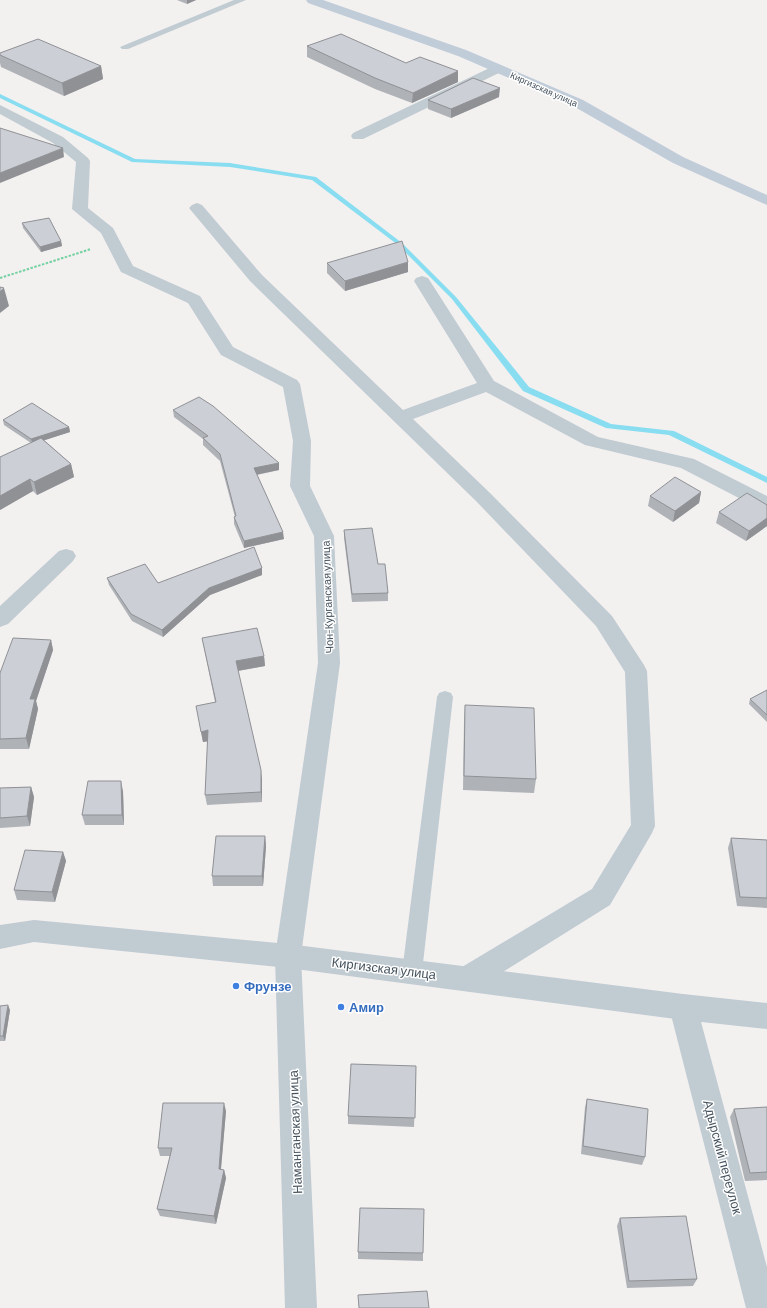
<svg xmlns="http://www.w3.org/2000/svg" width="767" height="1308" font-family="Barlow,sans-serif">
<style>
.lines{fill:none;stroke-linecap:round;stroke-linejoin:round}
.stream{fill:#89ddf0;fill-rule:evenodd}
.path{stroke:#74d1a1;stroke-width:2;stroke-dasharray:2.5 1.5;stroke-linecap:butt}
.service{fill:#c0cbd2;fill-rule:evenodd}
.minor{fill:#c0cbd2;fill-rule:evenodd}
.tertiary{fill:#c0cbd2;fill-rule:evenodd}
.secondary{fill:#c0ccd8;fill-rule:evenodd}
.wall{fill:#afb2b7}
.shaded-wall{fill:#8f9195}
.building{fill:#cccfd5;stroke:#8f9195}
.shop-dot{fill:#3f7fe0;stroke:#fff;stroke-width:1.5}
.labels{text-anchor:middle;dominant-baseline:central;stroke-width:3;stroke-linejoin:round;paint-order:stroke}
.far-street-label{font-size:9px;fill:#47545f;stroke:#fff}
.street-label{font-size:11px;fill:#47545f;stroke:#fff}
.near-street-label{font-size:13px;fill:#47545f;stroke:#fff}
.near-shop-label{font-size:13px;font-weight:bold;fill:#366cbe;stroke:#fff;text-anchor:start}
</style>
<rect width="100%" height="100%" fill="#f3f0f0"/>
<g class="lines">
<polygon class="stream" points="0,94 135,159 230,163 316,177 402,243 456,297 529,387 611,424 674,431 767,477 767,483 669,435 606,428 523,391 452,299 398,245 312,180 230,167 132,162 0,98"/>
<polyline class="path" points="0,278 91,249"/>
<g class="service">
<polygon points="234,0 246,0 128,49 122,49 120,47"/>
<polygon points="445,691 451,693 453,697 422,972 419,978 412,981 405,978 402,972 437,697 439,693"/>
</g>
<g class="minor">
<polygon points="498,64 504,68 503,71 363,139 353,139 351,136 353,133"/>
<polygon points="0,105 63,137 88,158 90,161 88,208 113,228 133,266 200,296 233,347 297,380 300,384 311,441 310,486 334,536 340,663 301,956 317,1308 285,1308 275,956 318,663 314,536 290,486 293,441 283,387 221,355 188,303 121,272 101,233 72,209 76,162 53,143 0,114"/>
<polygon points="197,203 202,205 262,275 403,410 477,383 414,281 416,278 422,276 428,278 430,281 494,381 598,437 694,459 767,496 767,510 760,509 681,468 585,445 486,392 413,419 490,493 612,616 644,665 647,671 655,826 652,833 610,905 477,988 467,991 457,988 453,979 457,970 592,889 631,825 625,672 596,626 476,501 250,281 189,208 192,205"/>
<polygon points="66,549 73,551 76,556 73,561 8,624 0,627 0,606 59,551"/>
<polygon points="683,994 693,998 697,1007 767,1267 767,1308 746,1308 669,1007 673,998"/>
</g>
<polygon class="tertiary" points="34,920 288,944 683,994 767,1003 767,1029 683,1020 288,968 34,942 0,949 0,925"/>
<polygon class="secondary" points="306,0 323,0 466,50 583,100 683,157 767,195 767,205 673,163 573,106 458,56 308,3"/>
</g>
<g class="wall">
<polygon points="177,0 196,0 187,4"/>
<polygon points="307,46 458,82 412,103 375,89 307,57"/>
<polygon points="0,53 101,66 103,79 64,96 1,67 0,63"/>
<polygon points="499,97 451,118 428,109 428,100"/>
<polygon points="22,223 61,241 62,246 41,252 23,228"/>
<polygon points="327,263 408,272 345,291 327,273"/>
<polygon points="173,410 279,470 257,475 284,539 244,548 234,524 234,517 235,517 220,461 203,445 203,439 174,417"/>
<polygon points="3,420 69,427 70,432 44,440 71,464 74,477 37,495 33,491 0,510 0,457 31,443 4,425"/>
<polygon points="701,492 699,503 673,522 648,506 650,496"/>
<polygon points="767,505 767,526 746,541 716,523 719,512"/>
<polygon points="344,530 378,564 388,593 388,601 352,602 344,538"/>
<polygon points="262,568 262,575 210,595 163,637 132,621 109,585 107,578 158,583"/>
<polygon points="202,638 264,656 265,666 238,671 262,780 262,802 207,805 205,795 208,741 203,742 198,716 215,702 204,648"/>
<polygon points="51,640 53,650 36,701 38,709 29,749 0,749 0,673"/>
<polygon points="767,690 767,722 749,704 750,699"/>
<polygon points="465,705 536,779 534,793 463,790 464,720"/>
<polygon points="31,787 34,797 30,826 0,828 0,788"/>
<polygon points="123,791 124,825 85,825 82,815"/>
<polygon points="265,836 266,846 263,886 213,886 212,876"/>
<polygon points="731,838 767,840 767,908 737,906 728,848"/>
<polygon points="63,852 66,861 55,902 17,900 14,890"/>
<polygon points="0,1006 10,1010 5,1041 0,1041"/>
<polygon points="416,1066 414,1127 348,1124 348,1116"/>
<polygon points="587,1099 645,1157 642,1165 581,1154 585,1107"/>
<polygon points="767,1107 767,1180 745,1181 730,1117 734,1109"/>
<polygon points="226,1111 221,1170 224,1170 226,1178 216,1224 160,1216 157,1209 170,1156 160,1156 158,1148"/>
<polygon points="620,1218 697,1279 693,1286 627,1288 617,1226"/>
<polygon points="358,1252 423,1253 423,1261 358,1259"/>
</g>
<g class="shaded-wall">
<polygon points="187,0 196,0 187,4"/>
<polygon points="101,66 103,79 64,96 62,83"/>
<polygon points="458,71 458,82 412,103 413,93"/>
<polygon points="500,88 499,97 451,118 451,109"/>
<polygon points="63,148 64,157 0,183 0,173"/>
<polygon points="61,241 62,246 41,252 40,247"/>
<polygon points="408,262 408,272 345,291 345,281"/>
<polygon points="4,288 9,306 0,313 0,292"/>
<polygon points="69,427 70,432 33,444 31,439"/>
<polygon points="279,463 279,470 254,475 254,468"/>
<polygon points="71,464 74,477 37,495 34,482"/>
<polygon points="30,479 33,491 0,510 0,496"/>
<polygon points="701,492 699,503 673,522 675,511"/>
<polygon points="767,518 767,526 746,541 749,531"/>
<polygon points="283,532 284,539 244,548 244,541"/>
<polygon points="262,568 262,575 210,595 163,637 162,630 209,588"/>
<polygon points="51,640 53,650 36,701 38,709 29,749 26,738 30,699"/>
<polygon points="264,656 265,666 237,671 236,661"/>
<polygon points="208,730 210,741 203,742 201,732"/>
<polygon points="261,770 262,780 262,802 261,792"/>
<polygon points="121,781 123,791 124,825 122,815"/>
<polygon points="31,787 34,797 30,826 27,816"/>
<polygon points="265,836 266,846 263,886 262,876"/>
<polygon points="63,852 66,861 55,902 52,892"/>
<polygon points="8,1005 10,1010 5,1041 3,1036"/>
<polygon points="224,1103 226,1111 220,1178 219,1169"/>
<polygon points="224,1170 226,1178 216,1224 214,1216"/>
</g>
<g class="building">
<polygon points="341,34 406,63 420,57 458,71 413,93 375,78 307,46"/>
<polygon points="38,39 101,66 62,83 0,55 0,53"/>
<polygon points="473,78 500,88 451,109 428,100"/>
<polygon points="0,128 63,148 0,173"/>
<polygon points="49,218 61,241 40,247 22,223"/>
<polygon points="402,241 408,262 345,281 327,263"/>
<polygon points="0,287 4,288 0,292"/>
<polygon points="199,397 213,406 279,463 254,468 283,532 244,541 234,517 236,516 220,454 203,438 208,436 173,410"/>
<polygon points="32,403 69,427 31,439 3,420"/>
<polygon points="41,438 71,464 34,482 30,479 0,496 0,457"/>
<polygon points="675,477 701,492 675,511 650,496"/>
<polygon points="747,493 767,505 767,518 749,531 719,512"/>
<polygon points="372,528 378,564 385,564 388,593 352,594 344,530"/>
<polygon points="254,547 262,568 209,588 162,630 131,614 107,578 145,564 158,583"/>
<polygon points="257,628 264,656 236,661 261,770 261,792 205,795 208,730 201,732 196,706 216,702 202,638"/>
<polygon points="13,638 51,640 30,699 35,699 26,738 0,739 0,673"/>
<polygon points="767,690 767,715 750,699"/>
<polygon points="465,705 534,708 536,779 464,776"/>
<polygon points="88,781 121,781 122,815 82,815"/>
<polygon points="31,787 27,816 0,818 0,788"/>
<polygon points="216,836 265,836 262,876 212,876"/>
<polygon points="731,838 767,840 767,898 740,897"/>
<polygon points="25,850 63,852 52,892 14,890"/>
<polygon points="8,1005 3,1036 0,1036 0,1006"/>
<polygon points="351,1064 416,1066 415,1118 348,1116"/>
<polygon points="587,1099 648,1109 645,1157 583,1146"/>
<polygon points="163,1103 224,1103 219,1169 224,1170 214,1216 157,1209 172,1148 158,1148"/>
<polygon points="767,1107 767,1172 750,1173 734,1109"/>
<polygon points="360,1208 424,1209 423,1253 358,1252"/>
<polygon points="686,1216 697,1279 629,1281 620,1218"/>
<polygon points="427,1291 429,1308 359,1308 358,1295"/>
</g>
<g class="shop-dot">
<circle cx="236" cy="986" r="4"/>
<circle cx="341" cy="1007" r="4"/>
</g>
<g class="labels">
<g class="far-street-label">
<text transform="translate(544 89) rotate(24)">Киргизская улица</text>
</g>
<g class="street-label">
<text transform="translate(327 597) rotate(-92)">Чон-Курганская улица</text>
</g>
<g class="near-street-label">
<text transform="translate(384 968) rotate(7)">Киргизская улица</text>
<text transform="translate(295 1132) rotate(-92)">Наманганская улица</text>
<text transform="translate(723 1157) rotate(75)">Адырский переулок</text>
</g>
<g class="near-shop-label">
<text x="244" y="986">Фрунзе</text>
<text x="349" y="1007">Амир</text>
</g>
</g>
</svg>
